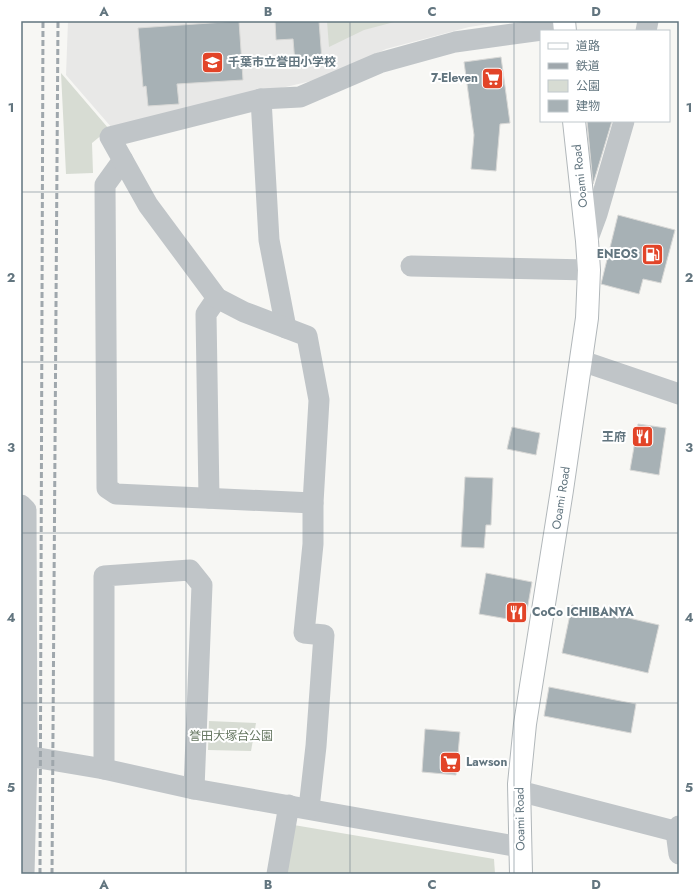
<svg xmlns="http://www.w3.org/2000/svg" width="700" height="895" font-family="Jost,'Noto Sans JP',sans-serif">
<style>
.built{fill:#e8e8e7}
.green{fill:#d7dcd3}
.building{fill:#a7b1b5;stroke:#d8d8d6}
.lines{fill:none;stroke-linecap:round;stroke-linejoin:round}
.major-casing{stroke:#b1b7ba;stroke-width:24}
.minor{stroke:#c0c5c8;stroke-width:21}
.major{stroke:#fff;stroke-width:22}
.rail{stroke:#9fa7ac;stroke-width:3;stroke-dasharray:6 3;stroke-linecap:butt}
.grid{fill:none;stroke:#62757f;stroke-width:1;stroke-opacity:0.55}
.labels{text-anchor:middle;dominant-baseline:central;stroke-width:4;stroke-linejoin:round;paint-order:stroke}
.poi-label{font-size:12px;font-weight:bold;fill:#62757f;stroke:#fff;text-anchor:start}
.street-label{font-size:12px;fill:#62757f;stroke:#fff}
.park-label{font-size:12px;fill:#667761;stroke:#fff}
.neatline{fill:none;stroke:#62757f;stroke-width:1.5}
.grid-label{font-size:13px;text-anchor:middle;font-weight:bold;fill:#62757f}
</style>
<rect width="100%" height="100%" fill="#f7f7f4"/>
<polygon class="built" points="68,21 509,21 469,27 386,49 328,77 112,128 66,75"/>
<g class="green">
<polygon points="327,21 398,21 364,30 329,47"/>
<polygon points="61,73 109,129 92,143 93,173 66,174"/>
<polygon points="209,721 256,723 251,751 208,750"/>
<polygon points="282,823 494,859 495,874 276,874"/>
</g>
<g class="building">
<polygon points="239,21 243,80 177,84 179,104 148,106 146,86 143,87 138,28"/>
<polygon points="275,21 319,21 322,61 295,63 293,39 276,40"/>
<polygon points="501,57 510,123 500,124 496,171 471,169 474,135 464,62"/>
<polygon points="587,121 612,121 593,184"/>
<polygon points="618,215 675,230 661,283 643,279 639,294 601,284"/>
<polygon points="638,424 666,428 659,475 630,470"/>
<polygon points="512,427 540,433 536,455 507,449"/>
<polygon points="465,477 493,478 491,525 486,525 484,548 461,547"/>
<polygon points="486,573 532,582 525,622 479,614"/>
<polygon points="572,605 659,625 648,673 562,653"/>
<polygon points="549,687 636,704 631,733 544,716"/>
<polygon points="425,729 460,732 456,775 422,772"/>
</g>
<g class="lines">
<defs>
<g id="major">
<polyline points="564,21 565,31"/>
<polyline points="521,874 519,784 525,724 562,490 587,318 589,270 587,241 574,121"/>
</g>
</defs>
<use href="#major" class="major-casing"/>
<g class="minor">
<polyline points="646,31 648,21"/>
<polyline points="261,99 269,240 286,328"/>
<polyline points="123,160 105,185 107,488 116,494 313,503"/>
<polyline points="587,241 597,214 624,121"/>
<polyline points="411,266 589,270"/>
<polyline points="582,361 679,394"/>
<polyline points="209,498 206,314 217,298"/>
<polyline points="21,505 26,510 27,756 24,874"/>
<polyline points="27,756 104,769 194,789 520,847"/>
<polyline points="104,769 104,576 190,570 202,585 194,789"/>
<polyline points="519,791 678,832"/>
<polyline points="309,808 316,746 324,635 304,633 313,544 313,503 319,400 307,336 244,312 217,298 148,205 110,137 261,99 300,97 379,63 455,42 564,27"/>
<polyline points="679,826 677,839 679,854"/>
<polyline points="277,874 289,805"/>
</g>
<use href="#major" class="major"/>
<g class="rail">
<polyline points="40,874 43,21"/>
<polyline points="52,874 58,21"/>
</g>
</g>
<path class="grid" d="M186,21V874M350,21V874M514,21V874M21,192H679M21,362H679M21,533H679M21,703H679"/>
<defs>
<symbol id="school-square" viewBox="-11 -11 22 22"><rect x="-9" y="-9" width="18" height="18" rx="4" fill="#e24428" stroke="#fff"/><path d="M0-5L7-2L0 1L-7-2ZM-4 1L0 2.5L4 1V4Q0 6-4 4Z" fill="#fff"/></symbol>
<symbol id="supermarket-square" viewBox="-11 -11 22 22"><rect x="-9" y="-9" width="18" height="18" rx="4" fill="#e24428" stroke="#fff"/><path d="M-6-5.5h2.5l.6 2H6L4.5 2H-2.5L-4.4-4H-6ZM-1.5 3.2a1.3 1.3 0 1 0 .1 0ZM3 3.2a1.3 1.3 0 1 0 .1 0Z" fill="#fff"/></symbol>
<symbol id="fuel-square" viewBox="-11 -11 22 22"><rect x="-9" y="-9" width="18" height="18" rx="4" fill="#e24428" stroke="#fff"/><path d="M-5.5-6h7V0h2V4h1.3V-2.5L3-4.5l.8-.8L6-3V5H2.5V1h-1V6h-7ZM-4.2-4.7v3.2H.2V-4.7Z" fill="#fff"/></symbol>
<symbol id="restaurant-square" viewBox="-11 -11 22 22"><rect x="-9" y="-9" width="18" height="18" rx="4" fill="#e24428" stroke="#fff"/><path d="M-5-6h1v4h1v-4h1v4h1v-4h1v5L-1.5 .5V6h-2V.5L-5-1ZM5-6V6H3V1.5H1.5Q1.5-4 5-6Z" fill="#fff"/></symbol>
</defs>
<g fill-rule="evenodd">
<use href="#school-square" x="200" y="50" width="25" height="25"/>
<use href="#supermarket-square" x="480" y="66" width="25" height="25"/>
<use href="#fuel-square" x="640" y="242" width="25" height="25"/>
<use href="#restaurant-square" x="630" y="424" width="25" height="25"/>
<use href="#restaurant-square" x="504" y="600" width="25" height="25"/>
<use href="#supermarket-square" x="438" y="750" width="25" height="25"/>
</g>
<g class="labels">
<g class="poi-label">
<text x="228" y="62">千葉市立誉田小学校</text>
<text x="478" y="78" text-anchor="end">7-Eleven</text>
<text x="638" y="254" text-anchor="end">ENEOS</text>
<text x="626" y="437" text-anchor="end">王府</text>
<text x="532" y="612">CoCo ICHIBANYA</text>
<text x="466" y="762">Lawson</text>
</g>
<g class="street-label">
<text transform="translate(580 176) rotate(-96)">Ooami Road</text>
<text transform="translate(561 498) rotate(-81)">Ooami Road</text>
<text transform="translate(520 819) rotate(-91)">Ooami Road</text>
</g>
<g class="park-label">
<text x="231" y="736">誉田大塚台公園</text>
</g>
</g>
<rect width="700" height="895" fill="none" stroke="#ffffff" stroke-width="44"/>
<rect x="540" y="30" width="130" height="92" fill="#ffffff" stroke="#c0c8cc"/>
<rect x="548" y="43" width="20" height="6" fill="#ffffff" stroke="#c0c8cc"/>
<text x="576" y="50" font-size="12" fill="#62757f">道路</text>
<rect x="548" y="63" width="20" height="6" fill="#9fa7ac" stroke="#c0c8cc"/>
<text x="576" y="70" font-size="12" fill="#62757f">鉄道</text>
<rect x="548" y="80" width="20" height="12" fill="#d7dcd3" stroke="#c0c8cc"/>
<text x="576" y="90" font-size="12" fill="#62757f">公園</text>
<rect x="548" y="100" width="20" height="12" fill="#a7b1b5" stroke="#c0c8cc"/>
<text x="576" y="110" font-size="12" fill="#62757f">建物</text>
<rect x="22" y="22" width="656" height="851" class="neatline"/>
<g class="grid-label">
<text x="104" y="16">A</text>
<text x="268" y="16">B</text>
<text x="432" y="16">C</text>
<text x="596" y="16">D</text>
<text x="11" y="112">1</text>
<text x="689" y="112">1</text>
<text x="11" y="282">2</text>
<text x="689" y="282">2</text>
<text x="11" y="452">3</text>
<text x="689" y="452">3</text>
<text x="11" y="622">4</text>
<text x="689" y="622">4</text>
<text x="11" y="792">5</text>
<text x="689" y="792">5</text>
<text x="104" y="889">A</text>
<text x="268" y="889">B</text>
<text x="432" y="889">C</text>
<text x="596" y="889">D</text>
</g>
</svg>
